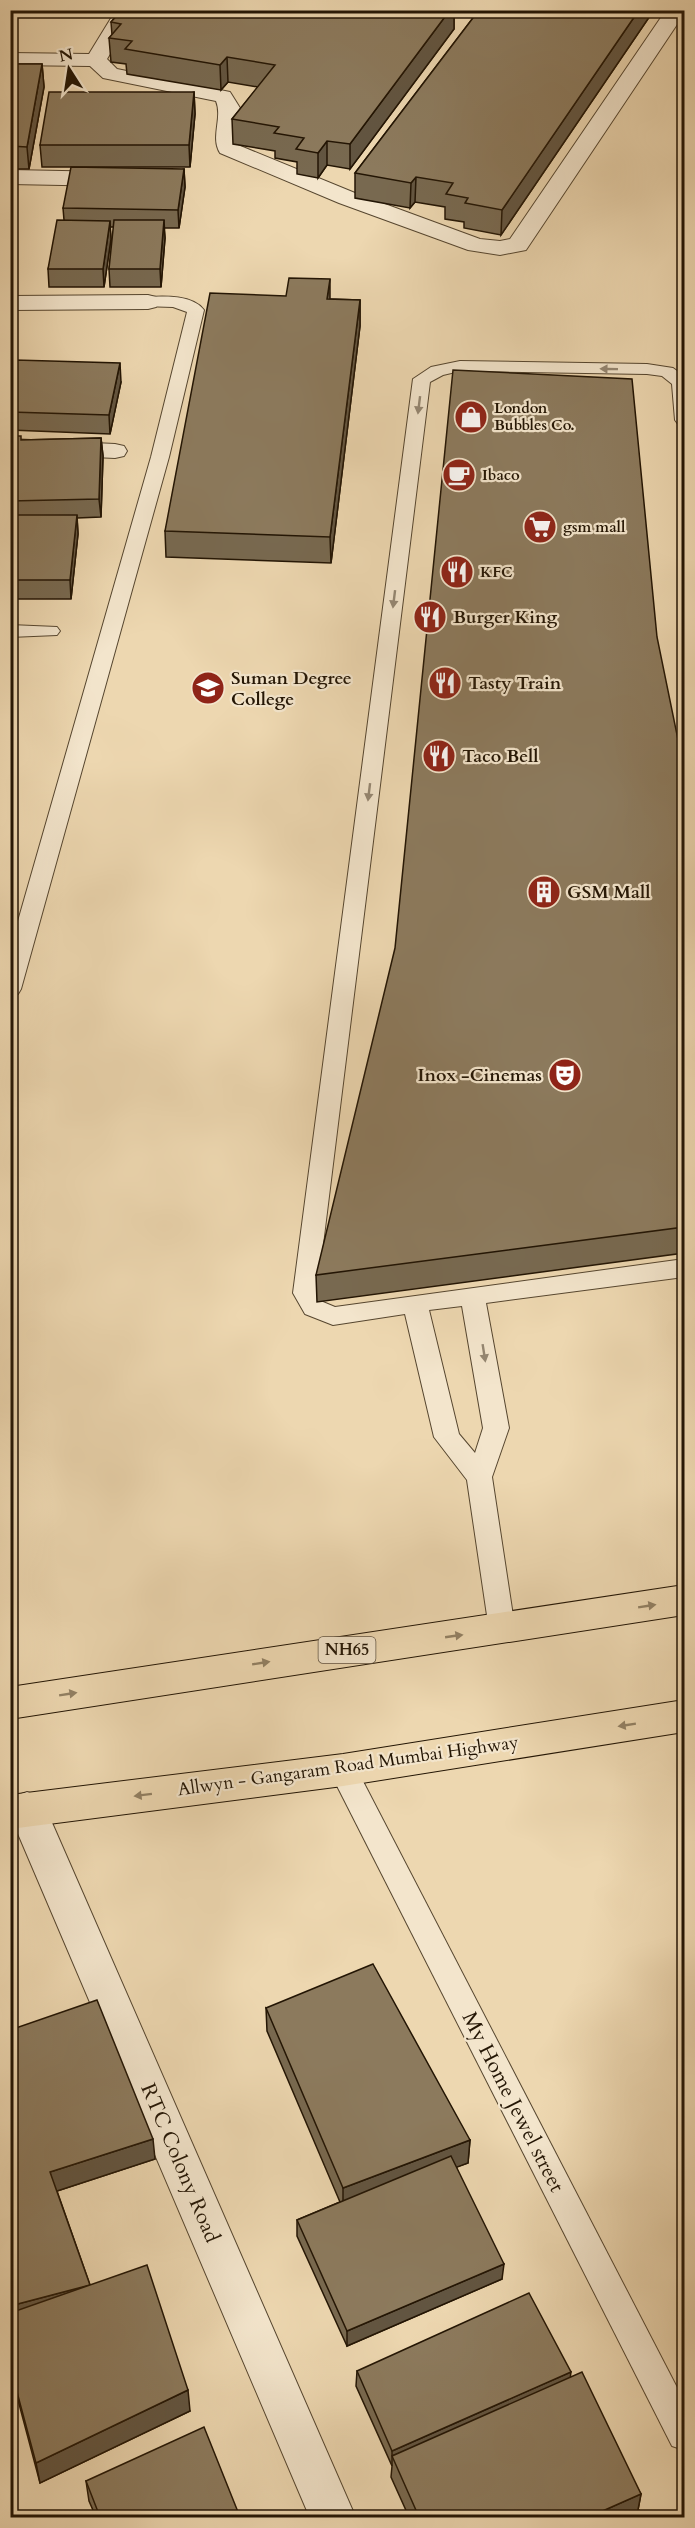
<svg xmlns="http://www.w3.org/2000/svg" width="695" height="2528" font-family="Cardo,serif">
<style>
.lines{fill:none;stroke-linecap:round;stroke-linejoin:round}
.service-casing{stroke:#56462f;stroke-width:2}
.minor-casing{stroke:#56462f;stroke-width:2}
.trunk-casing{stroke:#231504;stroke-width:2}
.service{fill:#f3e5cc;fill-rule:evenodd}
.minor{fill:#f3e5cc;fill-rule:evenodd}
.trunk{fill:#edd7b0;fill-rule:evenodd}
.wall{fill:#786950;stroke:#231504;stroke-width:1.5}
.shaded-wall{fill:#625541;stroke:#231504;stroke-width:1.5}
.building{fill:#8c7a5d;stroke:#231504;stroke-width:1.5}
.oneway{fill:#958772}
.oneway2{fill:#928063}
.labels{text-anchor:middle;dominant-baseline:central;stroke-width:4.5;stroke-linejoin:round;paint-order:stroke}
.far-poi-label{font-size:15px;font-weight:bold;fill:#231504;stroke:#f3e5cc;text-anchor:start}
.shield{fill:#f3e5cc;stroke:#615340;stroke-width:1.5}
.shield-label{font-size:16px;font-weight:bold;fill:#231504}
.poi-label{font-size:18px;font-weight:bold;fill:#231504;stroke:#f3e5cc;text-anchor:start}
.street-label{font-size:18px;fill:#231504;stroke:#f3e5cc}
.near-street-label{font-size:21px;fill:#231504;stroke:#f3e5cc}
</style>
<rect width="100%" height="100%" fill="#edd7b0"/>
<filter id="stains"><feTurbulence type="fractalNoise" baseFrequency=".00333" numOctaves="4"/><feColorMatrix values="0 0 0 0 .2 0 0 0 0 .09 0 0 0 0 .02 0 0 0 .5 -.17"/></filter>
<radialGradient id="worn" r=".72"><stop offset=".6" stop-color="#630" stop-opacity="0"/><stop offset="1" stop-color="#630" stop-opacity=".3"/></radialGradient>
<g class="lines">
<defs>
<g id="service">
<path d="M148,297C165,296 193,295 204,310L169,457L21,989L18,994L10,996V949L151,457L187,312L173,307L142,306L140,302L142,298Z"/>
<path d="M460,361L647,364L673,368L684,376V425L678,424L675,420L672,384L662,376L647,374L460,371L443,375L430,382L317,1293L323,1302L335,1307L684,1259V1277L486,1303L509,1428L492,1477L515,1629L511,1637L502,1640L493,1637L489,1629L467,1480L434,1437L405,1314L333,1325L305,1314L293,1293L413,379L431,367ZM462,1306L483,1428L475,1453L459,1434L429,1310Z"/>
<polygon points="10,625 57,627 60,631 57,635 10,637"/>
<polygon points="343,1758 353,1762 684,2401 684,2450 672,2446 333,1778 329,1770 333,1762"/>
</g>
<g id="minor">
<path d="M116,10H136L107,59L117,69L230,92L240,108L238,145L355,193L480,239L500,241L510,239L666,10H684V14L526,250L500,255L468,250L339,203L220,153C210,137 223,118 216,101L103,78L90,66L10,65V53L89,54Z"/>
<polygon points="10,170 114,172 122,174 125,179 122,184 114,186 10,184"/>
<polygon points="148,295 156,297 160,302 156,307 148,309 10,310 10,296"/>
<polygon points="10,439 115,444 124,446 127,451 124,456 115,458 10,453"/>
<polygon points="27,1792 41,1797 46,1809 356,2518 310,2518 10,1815 10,1803 13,1797"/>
</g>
<g id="trunk">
<polygon points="684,1585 684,1615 10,1719 10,1687"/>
<polygon points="684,1700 684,1732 343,1786 10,1829 10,1795 343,1754"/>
</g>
</defs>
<use href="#service" class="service-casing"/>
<use href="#minor" class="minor-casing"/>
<use href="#trunk" class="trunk-casing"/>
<use href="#service" class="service"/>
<use href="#minor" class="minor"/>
<use href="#trunk" class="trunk"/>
</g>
<g class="wall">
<polygon points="122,10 454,10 454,29 350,169 327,165 318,178 297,174 297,162 275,158 275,151 233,144 232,119 258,87 228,82 221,90 127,74 126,64 111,62 109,38 112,35 111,22"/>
<polygon points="479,10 654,10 501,235 464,228 464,222 445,219 445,207 415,202 410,208 355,198 355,173"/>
<polygon points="10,64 42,64 44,87 29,169 10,169"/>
<polygon points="194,92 195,114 190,167 42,167 40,145"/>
<polygon points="184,169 185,187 179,228 164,228 165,238 161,287 110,287 109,269 114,227 110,227 111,239 104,287 49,287 48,269 64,220 63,208"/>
<polygon points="330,299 360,300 360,326 331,563 166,557 165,531"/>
<polygon points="10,379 121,382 110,434 10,430"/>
<polygon points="10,436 21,440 101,438 103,456 101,517 77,518 78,534 71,599 11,599 10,567 17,519 12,520 13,530 10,552"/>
<polygon points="684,769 684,1253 317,1302 316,1275"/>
<polygon points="266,2008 470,2140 468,2163 456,2167 502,2279 347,2346 297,2236 297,2220 340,2202 267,2031"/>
<polygon points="10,2030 155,2159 57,2191 90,2285 190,2411 40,2483 10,2370"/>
<polygon points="357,2371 570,2377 641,2494 638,2510 643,2517 409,2517 391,2477 392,2466 356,2386"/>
<polygon points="86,2481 240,2517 96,2517 89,2501"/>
</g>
<g class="shaded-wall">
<polygon points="450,10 454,10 454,29 350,169 350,144"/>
<polygon points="639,10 654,10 501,235 502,210"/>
<polygon points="227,57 228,82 221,90 220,65"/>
<polygon points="42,64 44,87 29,169 27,147"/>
<polygon points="194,92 195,114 190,167 189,145"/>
<polygon points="327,141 327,165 318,178 318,153"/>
<polygon points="184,169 185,187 179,228 178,210"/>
<polygon points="416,177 415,202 410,208 411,183"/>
<polygon points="164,220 165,238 161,287 160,269"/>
<polygon points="110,221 111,239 104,287 103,269"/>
<polygon points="330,279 330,305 327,299"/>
<polygon points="360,300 360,326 331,563 330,537"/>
<polygon points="120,363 121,382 110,434 109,415"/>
<polygon points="101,438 103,456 101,517 99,499"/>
<polygon points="11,511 13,530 10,552 10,516"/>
<polygon points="77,515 78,534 71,599 70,580"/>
<polygon points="153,2139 155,2159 54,2192 50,2172"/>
<polygon points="470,2140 468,2163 343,2210 343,2188"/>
<polygon points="504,2264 502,2279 347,2346 347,2331"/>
<polygon points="90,2285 10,2326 10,2306"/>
<polygon points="571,2372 569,2387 392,2456 392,2466 392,2451"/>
<polygon points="188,2390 190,2411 40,2483 36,2463"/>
<polygon points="641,2494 637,2515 631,2517 589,2517"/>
</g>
<g class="building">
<polygon points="122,10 450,10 350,144 327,141 318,153 296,149 304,138 274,133 279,127 232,119 275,65 227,57 220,65 125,49 132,41 109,38 121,24 111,22"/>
<polygon points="479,10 639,10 502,210 465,203 468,198 446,194 453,183 416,177 411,183 355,173"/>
<polygon points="10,64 42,64 27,147 10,146"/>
<polygon points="49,92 194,92 189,145 40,145"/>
<polygon points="71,167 184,169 178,210 63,208"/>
<polygon points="57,220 110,221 103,269 48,269"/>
<polygon points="114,220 164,220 160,269 109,269"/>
<polygon points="289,278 330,279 327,299 360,300 330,537 165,531 210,293 286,296"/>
<polygon points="15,360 120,363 109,415 10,412 10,379"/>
<polygon points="453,370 632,379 657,637 684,769 684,1227 316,1275 395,948"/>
<polygon points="10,436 21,436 21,440 101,438 99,499 10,501"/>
<polygon points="17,515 77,515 70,580 10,580 10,567"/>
<polygon points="373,1964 470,2140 343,2188 266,2008"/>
<polygon points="97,2000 153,2139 50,2172 90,2285 10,2306 10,2030"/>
<polygon points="451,2156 504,2264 347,2331 297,2220"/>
<polygon points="147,2265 188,2390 36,2463 10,2366 10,2313"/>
<polygon points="529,2293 571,2372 392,2451 357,2371"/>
<polygon points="582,2372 641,2494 589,2517 419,2517 392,2456"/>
<polygon points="204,2427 240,2517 100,2517 86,2481"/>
<polygon points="639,2510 643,2517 623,2517"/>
</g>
<defs><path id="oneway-solid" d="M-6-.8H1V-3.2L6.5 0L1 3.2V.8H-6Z" transform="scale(1.5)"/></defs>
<g class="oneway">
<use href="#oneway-solid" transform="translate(609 369) rotate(-179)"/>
<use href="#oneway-solid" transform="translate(419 405) rotate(97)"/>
<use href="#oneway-solid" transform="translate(394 599) rotate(97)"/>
<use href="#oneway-solid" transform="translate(369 792) rotate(97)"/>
<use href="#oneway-solid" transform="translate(484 1353) rotate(81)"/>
</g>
<g class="oneway2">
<use href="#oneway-solid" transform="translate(647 1606) rotate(-9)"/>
<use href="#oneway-solid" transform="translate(454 1636) rotate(-8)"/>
<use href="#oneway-solid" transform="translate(261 1663) rotate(-9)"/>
<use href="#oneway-solid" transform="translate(68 1694) rotate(-9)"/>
<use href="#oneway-solid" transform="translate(627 1725) rotate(171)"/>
<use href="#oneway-solid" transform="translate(143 1795) rotate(173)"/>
</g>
<defs>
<symbol id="shop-disc" viewBox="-11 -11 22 22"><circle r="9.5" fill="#8f2418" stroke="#f3e5cc"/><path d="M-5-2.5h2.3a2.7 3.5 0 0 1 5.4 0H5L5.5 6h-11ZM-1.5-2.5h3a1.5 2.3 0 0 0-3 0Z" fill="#fff"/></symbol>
<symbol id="cafe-disc" viewBox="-11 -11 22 22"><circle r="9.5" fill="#8f2418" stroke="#f3e5cc"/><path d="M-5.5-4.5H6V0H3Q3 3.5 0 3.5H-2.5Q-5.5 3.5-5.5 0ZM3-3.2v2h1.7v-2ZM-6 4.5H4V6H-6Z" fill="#fff"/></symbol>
<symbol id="supermarket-disc" viewBox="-11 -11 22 22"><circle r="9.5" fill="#8f2418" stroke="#f3e5cc"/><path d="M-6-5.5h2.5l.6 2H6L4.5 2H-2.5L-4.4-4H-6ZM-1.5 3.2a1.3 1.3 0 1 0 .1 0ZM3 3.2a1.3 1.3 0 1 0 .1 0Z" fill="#fff"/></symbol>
<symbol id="restaurant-disc" viewBox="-11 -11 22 22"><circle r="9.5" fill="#8f2418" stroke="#f3e5cc"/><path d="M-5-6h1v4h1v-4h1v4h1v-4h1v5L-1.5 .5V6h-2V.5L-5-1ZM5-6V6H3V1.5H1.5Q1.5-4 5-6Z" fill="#fff"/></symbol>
<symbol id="university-disc" viewBox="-11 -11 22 22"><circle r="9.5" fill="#8f2418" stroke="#f3e5cc"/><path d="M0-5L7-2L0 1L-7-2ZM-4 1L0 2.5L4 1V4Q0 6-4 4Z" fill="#fff"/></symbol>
<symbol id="building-disc" viewBox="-11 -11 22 22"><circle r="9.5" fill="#8f2418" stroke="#f3e5cc"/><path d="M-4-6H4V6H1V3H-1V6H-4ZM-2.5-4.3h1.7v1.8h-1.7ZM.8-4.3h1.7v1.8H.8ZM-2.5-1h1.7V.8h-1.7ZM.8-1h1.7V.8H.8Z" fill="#fff"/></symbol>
<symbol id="theatre-disc" viewBox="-11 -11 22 22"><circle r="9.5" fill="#8f2418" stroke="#f3e5cc"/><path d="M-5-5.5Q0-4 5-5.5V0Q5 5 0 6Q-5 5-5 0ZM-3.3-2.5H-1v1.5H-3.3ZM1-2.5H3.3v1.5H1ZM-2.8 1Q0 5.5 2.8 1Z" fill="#fff"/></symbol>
</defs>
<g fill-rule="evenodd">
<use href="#shop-disc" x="452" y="398" width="38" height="38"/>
<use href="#cafe-disc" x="440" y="456" width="38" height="38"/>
<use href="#supermarket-disc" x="521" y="508" width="38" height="38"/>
<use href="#restaurant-disc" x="438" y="553" width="38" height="38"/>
<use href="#restaurant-disc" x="411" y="598" width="38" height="38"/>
<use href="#restaurant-disc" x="426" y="664" width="38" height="38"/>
<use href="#university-disc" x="189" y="669" width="38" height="38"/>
<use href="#restaurant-disc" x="420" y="737" width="38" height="38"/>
<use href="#building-disc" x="525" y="873" width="38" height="38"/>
<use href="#theatre-disc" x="546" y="1056" width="38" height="38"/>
</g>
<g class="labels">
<g class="far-poi-label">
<text x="494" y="408">London<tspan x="494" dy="17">Bubbles Co.</tspan></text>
<text x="482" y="475">Ibaco</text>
<text x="563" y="527">gsm mall</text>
<text x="480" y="572">KFC</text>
</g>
<rect class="shield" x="318.5" y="1637" width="57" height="26" rx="4.5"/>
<g class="shield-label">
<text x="347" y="1650">NH65</text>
</g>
<g class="poi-label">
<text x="453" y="617">Burger King</text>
<text x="231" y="678">Suman Degree<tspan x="231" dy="21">College</tspan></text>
<text x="468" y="683">Tasty Train</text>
<text x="462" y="756">Taco Bell</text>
<text x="567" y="892">GSM Mall</text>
<text x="542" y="1075" text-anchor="end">Inox -Cinemas</text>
</g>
<g class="street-label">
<text transform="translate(348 1766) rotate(-8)">Allwyn - Gangaram Road Mumbai Highway</text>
</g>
<g class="near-street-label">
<text transform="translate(513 2102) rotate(63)">My Home Jewel street</text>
<text transform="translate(180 2163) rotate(67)">RTC Colony Road</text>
</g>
</g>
<rect width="695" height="2528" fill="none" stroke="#edd7b0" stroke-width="36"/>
<rect x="12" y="12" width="671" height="2504" fill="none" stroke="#231504" stroke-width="3"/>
<rect x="18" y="18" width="659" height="2492" fill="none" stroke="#231504" stroke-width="1.5"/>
<g transform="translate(69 69) rotate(348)" stroke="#f3e5cc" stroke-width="4.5" paint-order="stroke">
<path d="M0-4.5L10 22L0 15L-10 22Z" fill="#231504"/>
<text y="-9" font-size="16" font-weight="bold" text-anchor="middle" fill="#231504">N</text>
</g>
<rect width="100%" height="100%" filter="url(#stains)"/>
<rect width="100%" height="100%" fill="url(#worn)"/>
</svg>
